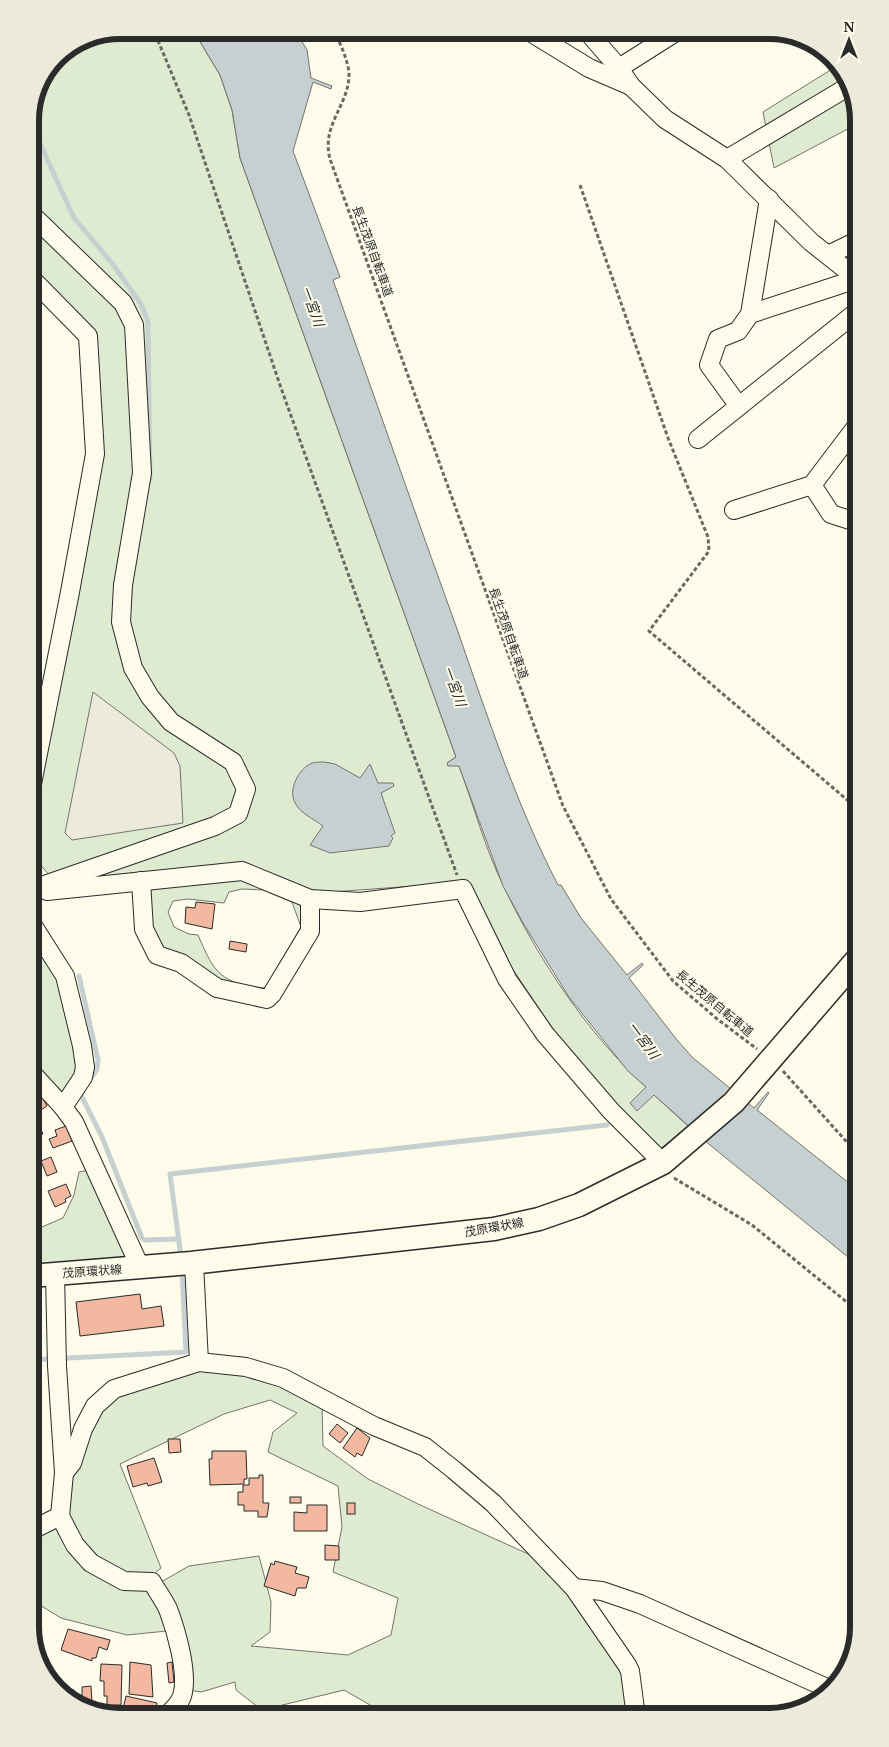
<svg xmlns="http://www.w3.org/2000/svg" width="889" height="1747" font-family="'Noto Serif','Noto Sans JP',serif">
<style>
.green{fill:#deebd1;stroke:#74746e;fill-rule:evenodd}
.parking{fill:#eceadb;stroke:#74746e}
.water{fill:#c7d0d0;stroke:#74746e}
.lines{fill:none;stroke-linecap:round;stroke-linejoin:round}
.stream{stroke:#c7d0d0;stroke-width:5}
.building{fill:#f2b8a0;stroke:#2b2b2b}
.minor-casing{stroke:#2b2b2b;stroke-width:20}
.major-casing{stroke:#2b2b2b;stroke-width:25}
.path{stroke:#6a6964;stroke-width:3;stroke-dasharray:4 2.5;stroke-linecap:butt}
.minor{stroke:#fdfbea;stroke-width:18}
.major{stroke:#fdfbea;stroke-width:22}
.labels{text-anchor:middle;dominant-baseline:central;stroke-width:4;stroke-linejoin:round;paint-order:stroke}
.street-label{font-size:12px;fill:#2b2b2b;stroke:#fdfbea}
.water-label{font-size:14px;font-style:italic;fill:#2b2b2b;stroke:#fdfbea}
.rim{fill:none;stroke:#2b2b2b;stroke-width:6}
</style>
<rect width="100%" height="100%" fill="#fdfbea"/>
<g class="green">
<path d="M120,30H193L220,75L232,110L240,158L456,757L447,763L459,766C474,806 485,849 504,887C538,959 587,1033 646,1087L630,1103L654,1095L688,1126L658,1151L569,1053L455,883L318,893L258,869L58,885L30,853V823L99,457L94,335L30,270V114L57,56L86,37Z"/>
<polygon points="837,66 852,86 859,123 774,168 763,112"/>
<path d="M243,879L304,904L307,930L269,994L219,986L149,938L144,887ZM242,889L263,890L292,902L301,927L265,988C221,983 215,975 198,935L189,934L174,927L168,912L173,901L188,899L224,903L229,892Z"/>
<polygon points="30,929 62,981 79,1075 64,1097 30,1064"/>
<polygon points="89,1170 130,1260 30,1269 30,1232 63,1218 74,1195 79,1172"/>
<path d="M199,1366L247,1372L322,1404L323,1446L368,1479L418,1504L537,1558L573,1595L621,1669L628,1717H391L344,1690L262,1710L236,1690L235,1682L201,1692L189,1690L161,1582L189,1566L259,1556L271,1602L270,1632L251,1646L348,1655L391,1635L398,1598L333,1572L342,1527L338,1486L268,1452L273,1432L297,1413L270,1400L224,1414L120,1464L161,1568L149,1578C142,1578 132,1579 126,1577C116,1575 106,1564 98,1558C39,1516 84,1446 107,1397Z"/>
<polygon points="53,1524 74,1551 152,1591 167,1631 127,1635 61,1618 30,1599 30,1536"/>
</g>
<polygon class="parking" points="93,692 174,753 180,766 183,823 72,840 65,833"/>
<g class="water">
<path d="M193,30H295L307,50L311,78L332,86L331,89L313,82L293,151L340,277L333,280C374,396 415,513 457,629C487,715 516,804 558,885H561L581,918L627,975L642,963L643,965L629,978L677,1040L692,1057L754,1108L768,1092L769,1093L757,1110L859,1191V1266L710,1145L654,1095L637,1111L630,1103L646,1087L628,1071L569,997L523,923L503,886L459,766H448L447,763L456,757L240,158L232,110L220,75Z"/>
<path d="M324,762L335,764L360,778L370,764L378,783H393L394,786L381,793L395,833L391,836L393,838L389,846L330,853L310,845L323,826C314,819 301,814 295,803C288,790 298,769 312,763C315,762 320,762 324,762Z"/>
</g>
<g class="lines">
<g class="stream">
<polyline points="30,135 36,135 74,218 112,263 141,304 148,321 150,479"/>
<polyline points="79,976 98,1060 97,1069 89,1081"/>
<polyline points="83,1090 81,1095 102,1137 142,1238 145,1240 179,1239"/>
<polyline points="181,1257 170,1174 607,1125"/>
<polyline points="30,1360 186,1352 182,1268"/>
</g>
</g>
<g class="building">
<polygon points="196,902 215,904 212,929 185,923 186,907 195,908"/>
<polygon points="230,941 247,944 246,952 229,949"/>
<polygon points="38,1089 47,1106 30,1117 30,1093"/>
<polygon points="37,1120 43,1134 31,1139 30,1123"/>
<polygon points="66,1126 72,1141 53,1148 49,1139 57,1136 55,1130"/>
<polygon points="51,1157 57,1172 47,1176 41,1161"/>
<polygon points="66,1184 71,1196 65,1199 66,1202 55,1207 48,1191"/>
<polygon points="140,1294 142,1309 161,1306 164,1326 80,1336 76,1302"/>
<polygon points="337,1424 348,1433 340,1443 329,1434"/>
<polygon points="357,1428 370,1438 362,1456 357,1453 355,1457 343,1448"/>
<polygon points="168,1439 180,1439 181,1452 169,1453"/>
<polygon points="212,1451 246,1451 247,1479 244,1479 244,1484 210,1485 209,1459 212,1459"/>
<polygon points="154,1458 162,1482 148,1486 147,1483 133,1487 127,1466"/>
<polygon points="259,1475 263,1475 263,1503 269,1503 267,1517 258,1517 258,1511 244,1511 244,1505 238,1505 238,1492 243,1492 243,1485 249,1485 249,1478 259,1478"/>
<rect x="290" y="1497" width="11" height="6"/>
<rect x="347" y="1503" width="8" height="11"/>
<polygon points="307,1505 327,1505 327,1531 294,1531 294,1512 307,1513"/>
<polygon points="325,1545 339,1546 339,1560 325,1560"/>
<polygon points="275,1561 297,1567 295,1573 309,1577 306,1588 297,1588 295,1596 264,1586 271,1563 274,1565"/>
<polygon points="30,1601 42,1606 34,1628 30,1627"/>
<polygon points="68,1629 110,1640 107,1650 99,1647 96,1658 92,1658 92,1661 61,1650"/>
<polygon points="130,1662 151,1665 153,1697 129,1694"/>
<polygon points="172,1662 174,1682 169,1683 167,1663"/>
<polygon points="101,1664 122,1665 121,1705 107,1705 107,1696 104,1696 104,1681 100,1681"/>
<polygon points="91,1686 92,1703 82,1704 82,1687"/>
<polygon points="61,1688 74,1690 72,1701 65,1699 61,1692"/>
<polygon points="126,1696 157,1703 154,1716 123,1709"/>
</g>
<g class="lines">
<defs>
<g id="minor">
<polyline points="527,30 589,68 631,86"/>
<polyline points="586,30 619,68 631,86 665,119 727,159 811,242 859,280"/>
<polyline points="619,68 679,30"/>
<polyline points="727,159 851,85"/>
<polyline points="828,255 859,240"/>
<polyline points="750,314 857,279"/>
<polyline points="738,405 709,365 718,339 738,331 750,314 769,199"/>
<polyline points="698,439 859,310"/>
<polyline points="812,485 831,514 859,523"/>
<polyline points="734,510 812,485 859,423"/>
<polyline points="30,794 70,592 95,454 88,336 30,277"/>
<polyline points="141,881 144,929 157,955 181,963 217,988 267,999 272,994 310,931 310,899"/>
<polyline points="30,890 215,826 238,814 246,789 233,762 171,722 150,697 133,668 121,622 123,585 142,473 134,325 123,303 30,213"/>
<polyline points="47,891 242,871 310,899 360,902 463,889 507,979 545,1034 611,1111 663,1163"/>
<polyline points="30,921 65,976 82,1046 85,1067 83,1077 63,1107"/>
<polyline points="30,1071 63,1107 74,1122 140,1267"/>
<polyline points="194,1263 199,1362"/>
<path d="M55,1274L57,1366L64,1473L60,1516L75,1545L91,1563L124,1581L152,1582C157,1591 164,1600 168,1609C176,1630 189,1674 182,1696C179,1705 172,1711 165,1717"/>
<polyline points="64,1473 72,1463 83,1429 95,1406 114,1389 199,1362 246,1367 283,1378 374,1426 425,1447 454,1470 493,1503 574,1588 627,1665 630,1671 636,1717"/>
<polyline points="30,1531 60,1516"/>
<polyline points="574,1588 602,1591 640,1604 829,1689"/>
</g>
<polyline id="major" points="30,1276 191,1263 494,1229 539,1219 579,1205 663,1163 734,1102 859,957"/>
</defs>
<use href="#minor" class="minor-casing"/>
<use href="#major" class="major-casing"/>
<g class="path">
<polyline points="150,30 159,43 189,115 281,388 457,875"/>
<path d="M334,30C340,44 348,59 349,74C349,106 321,124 330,159L563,806L611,899L673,981L716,1018L757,1049"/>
<polyline points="580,185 668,438 708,537 709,551 649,631 859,810"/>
<polyline points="30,680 38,668"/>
<polyline points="783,1071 845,1140 859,1151"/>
<polyline points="674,1178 752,1225 859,1312"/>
</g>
<use href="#minor" class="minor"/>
<use href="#major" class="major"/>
</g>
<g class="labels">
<g class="street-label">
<text transform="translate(373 251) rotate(70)">長生茂原自転車道</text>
<text transform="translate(509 633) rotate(71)">長生茂原自転車道</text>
<text transform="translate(715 1003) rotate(40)">長生茂原自転車道</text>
<text transform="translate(494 1227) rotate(-10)">茂原環状線</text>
<text transform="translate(92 1271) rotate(-4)">茂原環状線</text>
</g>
<g class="water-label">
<text transform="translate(313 306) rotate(70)">一宮川</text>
<text transform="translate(455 686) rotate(70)">一宮川</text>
<text transform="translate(644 1040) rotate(53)">一宮川</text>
</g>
</g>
<path d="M0 0H889V1747H0ZM120 39H769A81 81 0 0 1 850 120V1627A81 81 0 0 1 769 1708H120A81 81 0 0 1 39 1627V120A81 81 0 0 1 120 39Z" fill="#eceadb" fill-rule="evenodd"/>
<path class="rim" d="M120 39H769A81 81 0 0 1 850 120V1627A81 81 0 0 1 769 1708H120A81 81 0 0 1 39 1627V120A81 81 0 0 1 120 39Z"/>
<g transform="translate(849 40)" stroke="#fdfbea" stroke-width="4" paint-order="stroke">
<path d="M0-4L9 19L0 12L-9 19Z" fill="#2b2b2b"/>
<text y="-8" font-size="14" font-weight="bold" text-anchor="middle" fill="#2b2b2b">N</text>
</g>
</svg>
